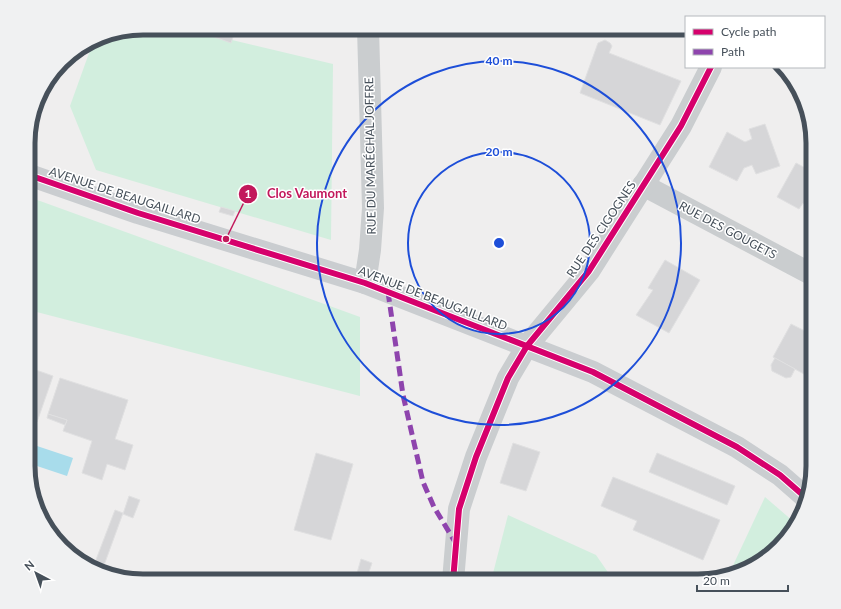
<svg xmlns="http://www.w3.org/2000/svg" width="841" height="609" font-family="Lato,sans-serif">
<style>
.green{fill:#d2eede}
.water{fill:#a8dceb}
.building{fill:#d6d6d8;stroke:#e0e0e1}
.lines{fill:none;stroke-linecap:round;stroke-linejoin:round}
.minor{stroke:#cacdcf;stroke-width:22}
.secondary{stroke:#cacdd0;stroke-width:22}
.quiet{stroke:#8e44ad;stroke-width:5;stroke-dasharray:10 5;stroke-linecap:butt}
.cycleway-casing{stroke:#fff;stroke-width:8}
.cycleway{stroke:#d6006c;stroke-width:6}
.ring{fill:none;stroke:#1d4ed8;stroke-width:2}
.labels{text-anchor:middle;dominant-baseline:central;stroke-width:3;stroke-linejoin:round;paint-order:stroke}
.street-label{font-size:12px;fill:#46505a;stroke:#fff}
.rim{fill:none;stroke:#46505a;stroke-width:5}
.centre{fill:#1d4ed8;stroke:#fff;stroke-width:2}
.ring-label{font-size:12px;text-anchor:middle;font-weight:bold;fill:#1d4ed8;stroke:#fff;stroke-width:3;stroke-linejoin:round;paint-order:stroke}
.leader{fill:none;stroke:#c2185b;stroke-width:1.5}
.callout-dot{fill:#c2185b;stroke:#fff;stroke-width:1.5}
.mark-label{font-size:12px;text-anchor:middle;font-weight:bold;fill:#fff}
.callout-label{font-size:13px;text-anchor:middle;font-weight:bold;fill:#c2185b;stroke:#fff;stroke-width:3;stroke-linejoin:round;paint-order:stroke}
</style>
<rect width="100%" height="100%" fill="#efeeee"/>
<g class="green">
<polygon points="143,28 182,28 333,64 331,240 96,170 70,106 93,42 106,34"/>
<polygon points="29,197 360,317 360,396 29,310"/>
<polygon points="765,497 794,522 789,536 749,569 729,574"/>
<polygon points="508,515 596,555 614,581 491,581"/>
</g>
<polygon class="water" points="37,446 73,458 67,476 31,464"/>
<g class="building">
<polygon points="199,28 236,28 231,43 198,31"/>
<polygon points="605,40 610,43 612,46 609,53 681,81 660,125 580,93 598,43"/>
<polygon points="765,124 780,166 756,174 752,165 744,168 737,181 709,167 727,132 745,142 752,139 749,129"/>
<polygon points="796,163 813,172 813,222 809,220 812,215 808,210 811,207 803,203 799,209 777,197"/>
<polygon points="221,207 235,211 233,216 219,212"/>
<polygon points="665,260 700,280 669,333 636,315 653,290 648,288"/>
<polygon points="791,324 813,335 813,379 773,357"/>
<polygon points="775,358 795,369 791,377 786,378 772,371 771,365"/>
<polygon points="36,370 53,376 37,422 29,419 29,384 31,384"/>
<polygon points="60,378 128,400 115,439 133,445 125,470 107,464 102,480 82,473 92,441 63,431 67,420 48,414"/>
<polygon points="48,414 67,420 65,425 47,418"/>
<polygon points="513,443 540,452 526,491 500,483"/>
<polygon points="316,453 353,464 331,540 294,530"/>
<polygon points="657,453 735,486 727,505 649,472"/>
<polygon points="613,477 720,520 703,560 633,530 637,521 601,506"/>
<polygon points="129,496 140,500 133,518 123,514"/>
<polygon points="115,510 123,513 103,568 94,565"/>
<polygon points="361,559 372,563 366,581 355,580"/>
</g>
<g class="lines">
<g class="minor">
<polyline points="643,185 813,275"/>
<polyline points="365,283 370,250 373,208 368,28"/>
<polyline points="453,581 459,509 476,457 508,378 527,346 589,271 681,126 711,67"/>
</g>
<polyline class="secondary" points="29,175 138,213 365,283 593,372 737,447 780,475 804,496"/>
<polyline class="quiet" points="388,292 403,395 423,482 434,507 455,542"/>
<defs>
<g id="cycleway">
<polyline points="29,175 138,213 365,283 593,372 737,447 780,475 804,496"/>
<polyline points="453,581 459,509 476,457 508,378 527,346 589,271 681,126 711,67"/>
</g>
</defs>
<use href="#cycleway" class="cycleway-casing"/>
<use href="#cycleway" class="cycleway"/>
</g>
<g class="ring">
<circle cx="499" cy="243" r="91"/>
<circle cx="499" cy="243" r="182"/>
</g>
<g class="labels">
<g class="street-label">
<text transform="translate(370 156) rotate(-91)">RUE DU MARÉCHAL JOFFRE</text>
<text transform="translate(125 195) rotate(18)">AVENUE DE BEAUGAILLARD</text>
<text transform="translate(601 229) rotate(-56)">RUE DES CIGOGNES</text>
<text transform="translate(728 230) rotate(28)">RUE DES GOUGETS</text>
<text transform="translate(433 298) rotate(21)">AVENUE DE BEAUGAILLARD</text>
</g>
</g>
<path d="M0 0H841V609H0ZM143 35H698A108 108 0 0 1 806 143V466A108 108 0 0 1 698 574H143A108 108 0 0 1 35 466V143A108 108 0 0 1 143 35Z" fill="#f0f1f2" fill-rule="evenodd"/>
<path class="rim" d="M143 35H698A108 108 0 0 1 806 143V466A108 108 0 0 1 698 574H143A108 108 0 0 1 35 466V143A108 108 0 0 1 143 35Z"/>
<circle cx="499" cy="243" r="6" class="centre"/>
<g class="ring-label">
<text x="499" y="65">40 m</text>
<text x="499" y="156">20 m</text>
</g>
<path class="leader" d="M226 239L248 194"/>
<g class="callout-dot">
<circle cx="226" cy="239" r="4"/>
<circle cx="248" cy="194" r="10"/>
</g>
<g class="mark-label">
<text x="248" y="198">1</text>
</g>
<g class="callout-label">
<text x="307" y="198">Clos Vaumont</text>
</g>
<rect x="685" y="16" width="140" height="52" fill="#ffffff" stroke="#b5b9bd"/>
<rect x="693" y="29" width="20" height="6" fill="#d6006c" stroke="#b5b9bd"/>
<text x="721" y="36" font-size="12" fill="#46505a">Cycle path</text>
<rect x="693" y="49" width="20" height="6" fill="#8e44ad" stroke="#b5b9bd"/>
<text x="721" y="56" font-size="12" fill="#46505a">Path</text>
<g transform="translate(36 573) rotate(319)" stroke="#ffffff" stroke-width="3" paint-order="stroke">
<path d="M0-3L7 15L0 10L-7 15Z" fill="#46505a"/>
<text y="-6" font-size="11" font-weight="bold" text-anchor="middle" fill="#46505a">N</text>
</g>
<path d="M697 585v6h91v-6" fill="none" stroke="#46505a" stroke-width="2"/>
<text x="703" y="585" font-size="12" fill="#46505a" stroke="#ffffff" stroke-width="3" paint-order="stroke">20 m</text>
</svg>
